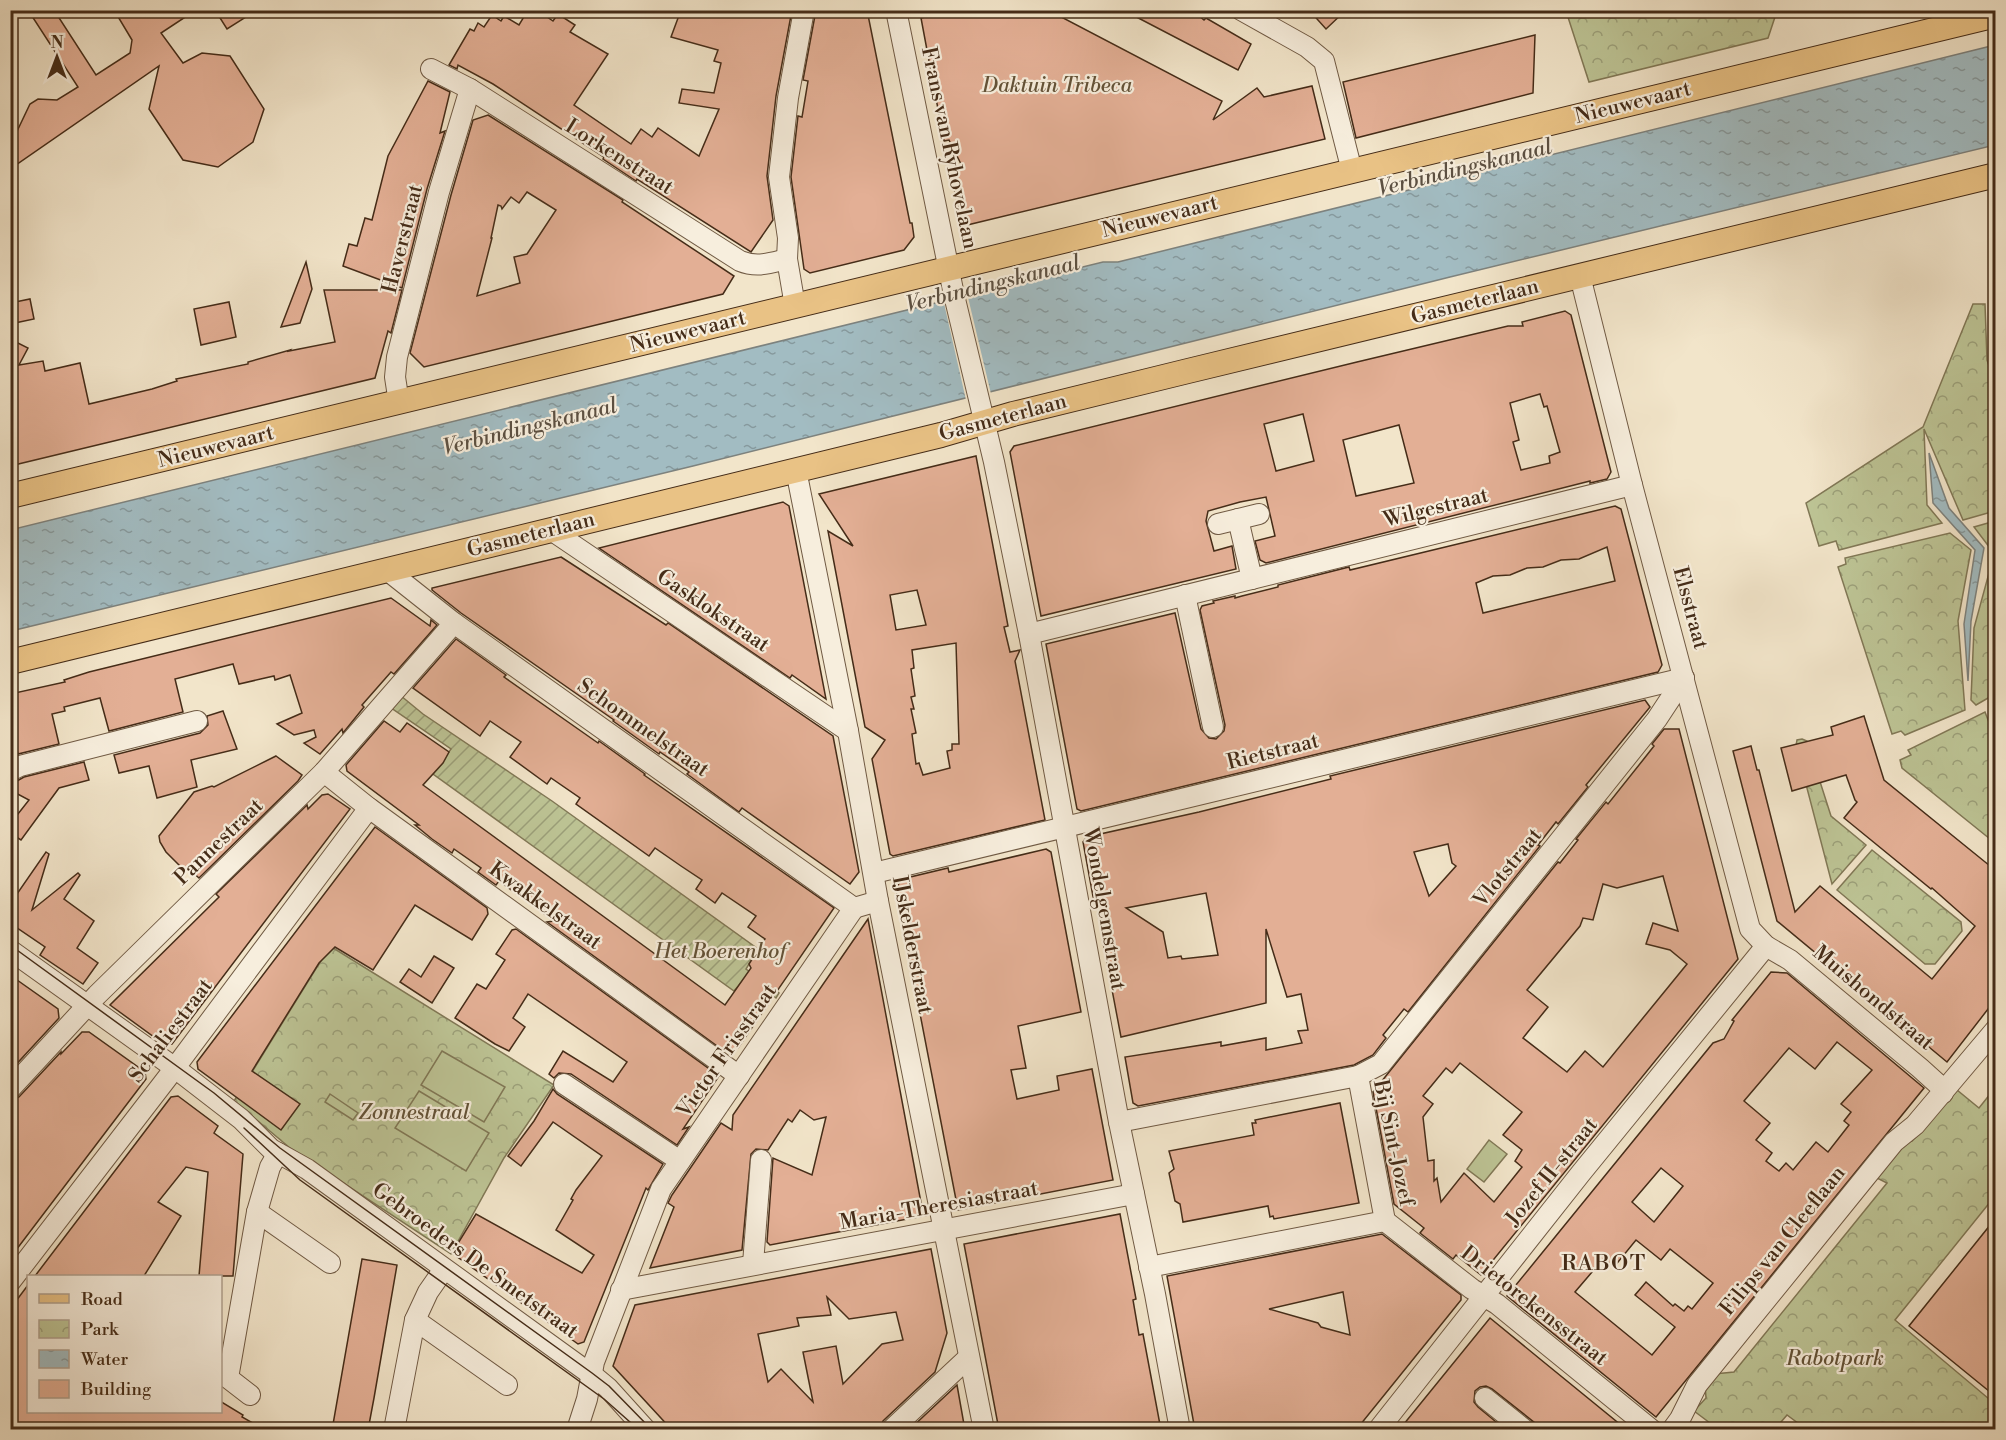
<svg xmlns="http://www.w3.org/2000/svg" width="2006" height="1440" font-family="'Libre Bodoni',serif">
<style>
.park{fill:url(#park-crowns);stroke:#817856;stroke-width:1.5}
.garden{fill:url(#garden-furrows);stroke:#817856;stroke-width:1.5}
.pitch{fill:#bdc495;stroke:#817856;stroke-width:1.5}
.water{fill:url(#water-ripples);stroke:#7d827e;stroke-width:1.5}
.pier{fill:#f2e5ca}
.building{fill:#e3af95;stroke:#452c18;stroke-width:1.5;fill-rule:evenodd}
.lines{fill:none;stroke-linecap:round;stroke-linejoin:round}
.minor-casing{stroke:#705a44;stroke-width:22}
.major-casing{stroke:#452c18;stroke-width:26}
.minor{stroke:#f7eedd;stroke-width:20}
.major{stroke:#e9c285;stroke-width:24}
.tram{stroke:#452c18;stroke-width:1.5}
.labels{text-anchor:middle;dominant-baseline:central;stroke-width:4.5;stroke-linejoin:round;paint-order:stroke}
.park-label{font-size:21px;font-style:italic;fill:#635237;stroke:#f7eedd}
.street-label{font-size:21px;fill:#452c18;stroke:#f7eedd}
.water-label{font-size:22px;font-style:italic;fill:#5c5042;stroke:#f7eedd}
.neighbourhood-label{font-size:22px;letter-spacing:1.5px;fill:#452c18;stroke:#f7eedd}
</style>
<defs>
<pattern id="park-crowns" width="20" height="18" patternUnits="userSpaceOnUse" patternTransform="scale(1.5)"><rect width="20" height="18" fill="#bdc495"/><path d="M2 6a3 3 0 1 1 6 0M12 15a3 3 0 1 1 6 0" fill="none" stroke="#9b9f79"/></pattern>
<pattern id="garden-furrows" width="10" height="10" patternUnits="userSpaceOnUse" patternTransform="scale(1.5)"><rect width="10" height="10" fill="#bdc495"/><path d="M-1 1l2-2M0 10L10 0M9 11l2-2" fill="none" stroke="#9b9f79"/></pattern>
<pattern id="water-ripples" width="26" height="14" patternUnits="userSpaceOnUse" patternTransform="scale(1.5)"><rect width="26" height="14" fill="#a2bcc2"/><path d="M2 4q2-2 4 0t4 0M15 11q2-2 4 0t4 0" fill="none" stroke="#86999d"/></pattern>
</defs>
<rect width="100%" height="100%" fill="#f2e5ca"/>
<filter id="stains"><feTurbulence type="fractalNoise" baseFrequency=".00333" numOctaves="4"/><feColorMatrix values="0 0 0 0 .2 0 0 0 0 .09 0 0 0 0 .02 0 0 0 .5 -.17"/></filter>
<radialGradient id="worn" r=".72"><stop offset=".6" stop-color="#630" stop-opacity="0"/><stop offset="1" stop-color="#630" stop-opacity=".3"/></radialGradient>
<g class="park">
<polygon points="1566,11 1777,11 1768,38 1589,82"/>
<polygon points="1973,304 1985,304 1987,360 1996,386 1995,511 1963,520 1924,429 1927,505 1942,523 1839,550 1836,541 1819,546 1806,503 1923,427"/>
<polygon points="1995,521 1995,694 1976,705 1971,700 1974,628 1989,573 1990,548 1974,527"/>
<polygon points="1950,533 1971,550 1958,621 1965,710 1905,735 1901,731 1892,734 1838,567 1846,564 1845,558"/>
<polygon points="1985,712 1995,738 1995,843 1902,768 1900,760 1911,755 1908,750"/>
<polygon points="1802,739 1807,741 1831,816 1866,845 1832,884 1796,746 1797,740"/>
<polygon points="1872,850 1961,922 1962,931 1935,964 1925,964 1837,890"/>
<polygon points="330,946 554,1085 504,1158 451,1254 290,1148 234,1101"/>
<polygon points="1995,1088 1995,1196 1895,1320 1995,1404 1995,1429 1806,1429 1787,1415 1775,1429 1718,1429 1694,1411 1706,1398 1705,1384 1714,1374 1734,1372 1887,1183 1873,1176 1902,1143 1912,1141 1957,1090 1979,1108"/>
</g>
<polygon class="garden" points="395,691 423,714 552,801 758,949 746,969 779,993 776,998 746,977 734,991 433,774 451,749 384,703"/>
<g class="pitch">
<polygon points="442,1051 505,1087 484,1122 421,1085"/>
<polygon points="419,1091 489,1133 466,1171 395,1128"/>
<polygon points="330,1094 358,1113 353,1120 325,1102"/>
<polygon points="1489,1140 1507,1154 1484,1182 1467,1169"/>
</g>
<g class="water">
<polygon points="1995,45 1995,145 1450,277 693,466 11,631 10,530 1103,262 1118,262"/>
<polygon points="1929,453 1949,508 1984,548 1971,621 1968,681 1964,624 1975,550 1933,503"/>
</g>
<polygon class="pier" points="967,293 991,394 966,400 943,299"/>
<g class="building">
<polygon points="28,10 54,10 96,75 130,53 132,40 114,10 196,10 161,33 183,63 202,53 230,56 264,109 253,142 218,167 183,160 149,109 159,66 10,169 10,146 30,104 38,99 57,100 78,87"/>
<polygon points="215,10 257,10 227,29"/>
<polygon points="528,10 537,10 553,21 558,14 575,25 570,32 608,54 574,105 631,144 641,129 652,137 658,128 699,156 719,109 679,103 682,89 714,93 721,63 714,61 718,50 671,37 681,10 792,10 776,96 767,176 773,220 751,252 637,179 636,181 603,159 604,157 493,84 458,65 457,69 449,65 470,29 474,31 478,23 484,27 492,15 501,21 504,16 519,25"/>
<polygon points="816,10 867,10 910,223 912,223 914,237 904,250 810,273 804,269 791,177 798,116 802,117 808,81 803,80"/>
<polygon points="956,10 1031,10 1044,17 1048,10 1222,101 1213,120 1257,88 1264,97 1312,86 1325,139 963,226 950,172 963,168 949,140 944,141 921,18"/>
<polygon points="1123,10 1192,10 1204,20 1206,18 1251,44 1238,70"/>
<polygon points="1309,10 1346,10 1326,29"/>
<polygon points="1535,35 1533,93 1356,138 1343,82"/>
<polygon points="428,81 450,92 440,133 445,131 427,189 402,288 343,266 349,244 357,246 365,218 372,220 388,156"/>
<path d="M488,115L623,200L622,202L734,276L723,294L424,367L410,353L451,195L473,120ZM527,192L556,210L527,254L514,257L520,283L477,296L492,238H491L498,205L501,206L502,209L511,197L519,203Z"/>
<polygon points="306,262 312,289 300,323 281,327"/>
<polygon points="324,290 402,290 391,333 388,331 375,378 10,466 10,339 28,348 19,365 43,361 45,371 80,363 89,404 152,389 177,381 176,379 248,364 248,362 290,350 289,351 335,342"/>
<polygon points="30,299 34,319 10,324 10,303"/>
<polygon points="229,302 236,337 201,345 194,309"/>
<path d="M1565,311L1571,315L1611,472L1607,479L1590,483V481L1266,563L1260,560L1255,541L1275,536L1266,497L1240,502L1208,511L1206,521L1214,551L1232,546L1236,569L1041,616L1010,452L1014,446L1357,362L1508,326H1523L1522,322ZM1540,394L1544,407L1547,406L1560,452L1549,456L1550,463L1521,470L1513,442L1519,440L1510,403ZM1303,414L1314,461L1276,471L1264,424ZM1399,425L1414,483L1356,496L1343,440Z"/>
<path d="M976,456L1008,626L1004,627L1010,652L1020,650L1015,661L1045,820L893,856L890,854L872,759L885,740L865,727L828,531L853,546L819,494ZM917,590L926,625L896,630L890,595ZM956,643L959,744H952V750L947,751L950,768L923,775L919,763L916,764L912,734L916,733L911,709H914L911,697L915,696L911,669L914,668L912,650Z"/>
<polygon points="783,502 789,506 826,699 792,675 790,678 599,548"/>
<path d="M1615,506L1621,509L1662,665L1658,672L1081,811L1077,809L1046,644L1175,613L1201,729L1209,738L1216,739L1224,731L1225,725L1200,610L1202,606L1214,603L1213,601L1235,596V598L1242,596L1278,587V585L1349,567L1350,570ZM1607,547L1615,581L1483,613L1476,583L1493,576L1510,575L1527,568L1543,567L1561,560L1579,559Z"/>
<polygon points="561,557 666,625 668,623 833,736 859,872 850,884 742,808 739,812 687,774 689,772 660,752 659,754 613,721 614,720 461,613 432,590 432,588"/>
<polygon points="391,598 430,626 431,620 437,625 394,674 391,672 362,705 364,707 343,733 342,729 320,754 304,743 316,737 314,730 294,735 277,724 302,713 290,675 275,680 274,676 239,684 233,664 175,679 183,712 109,731 100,698 64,707 65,711 52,714 59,744 18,754 10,725 10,694 65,682 64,680 89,672"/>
<polygon points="456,639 506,675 504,677 598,743 599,741 645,774 644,775 834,908 738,1048 724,1051 547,922 554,921 499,881 496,885 478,872 481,868 454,849 452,853 432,839 415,825 419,825 347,771 346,765 384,721 400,732 407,723 449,752 443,763 423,785 725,1005 751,968 749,964 765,939 748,927 756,916 722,893 715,903 696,889 702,880 681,866 655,848 649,856 576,804 580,798 551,778 547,784 510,757 521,742 490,721 480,736 413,688"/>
<path d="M1645,700L1650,707L1586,785L1588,787L1558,824L1556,822L1538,845L1540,846L1408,1012L1404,1009L1383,1035L1386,1038L1373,1055L1354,1065L1138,1106L1133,1103L1125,1057L1221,1042V1046L1266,1038V1050L1302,1043L1298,1031L1308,1030L1301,994L1287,997L1266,929V1003L1121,1037L1102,937L1104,934V914L1094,902L1083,842L1089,834L1099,831L1100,834L1199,812L1331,779L1330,776ZM1448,844L1452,863L1456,866L1429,896L1414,852ZM1206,893L1218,955L1182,959L1181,956L1168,958L1163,932L1126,908Z"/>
<polygon points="223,711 237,749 191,760 197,787 157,798 149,766 119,773 114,755 200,733 208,725 207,716"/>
<polygon points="1864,716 1884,780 1995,870 1995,1000 1947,1062 1777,921 1733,751 1751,746 1757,770 1759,770 1795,912 1820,886 1932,979 1975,926 1932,888 1931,889 1844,818 1857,802 1855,800 1846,775 1792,791 1781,748 1833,735 1831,727"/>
<path d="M1664,729H1679L1738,959L1481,1275L1456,1255L1453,1259L1420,1233L1424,1228L1394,1204L1373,1092L1558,862L1560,863L1578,840L1576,839L1606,802L1608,804L1643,760L1654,746L1652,744ZM1663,876L1678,931L1653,923L1646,944L1670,950L1687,964L1603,1067L1585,1051L1567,1072L1523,1038L1548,1007L1527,990L1580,926L1583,918L1593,920L1603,884L1617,888ZM1460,1063L1522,1112L1503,1135L1522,1150L1515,1161L1522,1167L1494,1202L1464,1173L1441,1202L1437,1178L1434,1181V1160L1428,1161L1423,1117L1433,1104L1423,1096L1446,1068L1452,1073Z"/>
<polygon points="276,756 302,775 298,781 199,878 189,869 186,872 166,852 160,842 159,836 194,792 212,786 214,787"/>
<polygon points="84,762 89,780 59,788 21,840 10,833 10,824 29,800 10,790 15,782 24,777"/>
<polygon points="328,794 350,809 172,1044 165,1045 110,1005 219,897 216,894 307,805 308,809 322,795"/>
<polygon points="375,827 487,908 488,914 472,940 415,905 373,970 335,947 319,963 252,1071 300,1104 281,1130 198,1069 197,1062"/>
<polygon points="1046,849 1051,852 1081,1012 1018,1026 1026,1068 1011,1070 1017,1099 1059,1090 1057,1076 1092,1069 1113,1180 958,1210 904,931 908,925 902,921 896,888 902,879 948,868 949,872"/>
<polygon points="46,852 49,854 32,910 78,873 80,875 64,899 94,921 77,948 98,963 83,984 40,955 45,947 10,923 10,889 17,894"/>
<polygon points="868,919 922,1208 928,1212 929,1215 770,1245 767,1242 773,1158 812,1175 826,1117 814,1120 800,1110 792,1122 788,1119 768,1150 756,1149 751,1154 742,1250 650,1268 674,1207 668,1203 672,1195 721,1123 732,1130 733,1115"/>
<polygon points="516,929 719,1076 683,1129 689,1127 677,1145 571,1074 559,1073 554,1078 549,1074 563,1051 613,1082 627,1062 528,994 513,1018 525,1027 509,1051 495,1044 455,1018 477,984 486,989 505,960 496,954 512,930"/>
<polygon points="434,956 454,968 432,1003 400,982 409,969 421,977"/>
<path d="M1771,972L1787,973L1924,1088L1656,1417L1507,1296L1713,1043L1724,1039L1734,1021L1732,1020ZM1837,1042L1872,1070L1841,1104L1851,1112L1844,1121L1849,1125L1828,1152L1816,1142L1793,1170L1786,1163L1779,1171L1766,1161L1772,1153L1756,1140L1770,1123L1744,1101L1789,1048L1815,1069ZM1661,1168L1683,1186L1654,1222L1632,1202ZM1636,1240L1661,1260L1670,1249L1713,1283L1692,1309L1688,1306L1684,1311L1675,1304L1673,1306L1646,1282L1641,1288L1635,1295L1675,1327L1652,1355L1575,1292L1604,1258L1614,1267Z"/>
<polygon points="10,975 58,1009 59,1018 10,1071"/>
<polygon points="82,1032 89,1032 145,1072 146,1079 10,1258 10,1101 19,1097 61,1052 61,1054"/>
<polygon points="553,1089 557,1094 663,1164 648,1190 646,1188 584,1342 578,1344 452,1253 476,1214 582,1273 594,1255 556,1230 573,1200 571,1199 576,1190 602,1156 553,1122 521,1166 508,1156 534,1121"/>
<polygon points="178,1096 218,1126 214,1133 243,1154 233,1276 199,1276 208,1172 186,1167 158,1202 181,1216 144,1276 35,1276 171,1097"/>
<polygon points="1340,1103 1359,1203 1274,1219 1273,1216 1270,1217 1268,1206 1183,1222 1180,1204 1175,1201 1169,1173 1174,1169 1169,1151 1254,1135 1252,1123 1256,1123 1255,1120"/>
<polygon points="1120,1214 1136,1299 1133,1300 1139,1335 1143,1334 1161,1430 999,1430 964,1244"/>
<polygon points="1995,1219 1995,1396 1909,1326"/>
<path d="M1382,1234L1461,1295V1300L1356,1430H1195L1167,1276ZM1343,1292L1350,1335L1321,1327L1318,1323L1269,1309Z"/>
<path d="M931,1249L947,1333L935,1372L883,1421L879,1430H672L613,1366L635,1305ZM827,1297L849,1319L896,1312L903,1340L882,1344L843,1384L836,1346L803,1352L813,1402L781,1369L768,1382L758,1334L799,1326L797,1318L831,1315Z"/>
<polygon points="362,1259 397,1265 374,1398 368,1430 332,1430"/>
<polygon points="28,1285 28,1412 220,1412 220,1401 243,1415 242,1417 265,1430 21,1430 10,1413 10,1309"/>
<polygon points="1490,1318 1540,1359 1627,1430 1544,1430 1492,1389 1486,1386 1480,1387 1475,1391 1474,1402 1478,1407 1501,1426 1498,1430 1399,1430"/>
<polygon points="957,1385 965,1430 909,1430"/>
</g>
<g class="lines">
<defs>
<g id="minor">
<polyline points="896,10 954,295 994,462 1029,634 1119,1122 1155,1294 1180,1430"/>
<polyline points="1241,10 1307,47 1324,61 1352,171"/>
<path d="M431,69L470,89L740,261C757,268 770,263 787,259"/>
<polyline points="1580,276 1632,485 1750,929 1766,946 1790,960 1920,1068 1941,1087 1943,1093"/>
<polyline points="795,306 787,259 788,238 779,177 788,98 804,10"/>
<polyline points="399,403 395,377 397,357 439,192 470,89"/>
<polyline points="796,470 848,731 878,901 984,1430"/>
<polyline points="1238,519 1252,579"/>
<polyline points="1218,524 1259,514"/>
<polyline points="551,530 848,731"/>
<polyline points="387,570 454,623 854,908 878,901"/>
<polyline points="1185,595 1213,727"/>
<polyline points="1029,634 1632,485"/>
<polyline points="10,771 20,766 197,721"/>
<polyline points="324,772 369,808 739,1076"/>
<polyline points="874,873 1684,678"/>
<polyline points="10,950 175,1068 241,1119 271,1149 307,1169 596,1378 608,1388 646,1430"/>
<polyline points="1358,1076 1381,1064 1657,719 1684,678"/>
<polyline points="564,1084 680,1161"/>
<polyline points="10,1089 97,995 324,772 454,623"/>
<polyline points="1119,1122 1358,1076 1385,1221 1149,1267"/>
<polyline points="257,1212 330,1263"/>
<polyline points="1385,1221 1472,1289 1497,1304 1652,1430"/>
<polyline points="753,1264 761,1160"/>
<polyline points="10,1282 171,1073 369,808"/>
<polyline points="621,1290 1134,1194"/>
<polyline points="415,1320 507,1385"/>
<polyline points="250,1395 228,1378 257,1212 270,1167 278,1153"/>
<polyline points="1485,1398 1525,1430"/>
<polyline points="394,1430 415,1320 428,1292 444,1269"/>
<polyline points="577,1430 587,1399 594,1362 661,1189 854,908"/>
<polyline points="891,1430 969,1357"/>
<polyline points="1378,1430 1581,1173 1766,946"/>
<polyline points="1672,1430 1680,1419 1697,1385 1830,1221 1894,1142 1915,1125 1996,1029"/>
</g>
<g id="major">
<polyline points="10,496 1996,15"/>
<polyline points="10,662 941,435 1013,414 1188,371 1996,175"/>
</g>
</defs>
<use href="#minor" class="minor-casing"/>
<use href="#major" class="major-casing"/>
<use href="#minor" class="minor"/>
<use href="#major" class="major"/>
<g class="tram">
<polyline points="10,945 214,1093 280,1148 592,1373 609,1386 652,1430"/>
<polyline points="244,1128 300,1180 604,1399 639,1430"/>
</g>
</g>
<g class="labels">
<g class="park-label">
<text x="1057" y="86">Daktuin Tribeca</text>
<text x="720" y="952">Het Boerenhof</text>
<text x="414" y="1113">Zonnestraal</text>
<text x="1835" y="1359">Rabotpark</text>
</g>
<g class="street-label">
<text transform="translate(1633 103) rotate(-14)">Nieuwevaart</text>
<text transform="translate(949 148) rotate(78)">Frans van Ryhovelaan</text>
<text transform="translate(619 157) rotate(32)">Lorkenstraat</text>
<text transform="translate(1160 217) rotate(-14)">Nieuwevaart</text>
<text transform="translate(403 239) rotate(-76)">Haverstraat</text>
<text transform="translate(1475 302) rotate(-14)">Gasmeterlaan</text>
<text transform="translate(688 332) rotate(-14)">Nieuwevaart</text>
<text transform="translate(1003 418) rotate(-15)">Gasmeterlaan</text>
<text transform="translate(216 447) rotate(-14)">Nieuwevaart</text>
<text transform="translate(1436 508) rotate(-14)">Wilgestraat</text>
<text transform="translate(531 535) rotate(-14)">Gasmeterlaan</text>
<text transform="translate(1690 608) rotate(75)">Elsstraat</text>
<text transform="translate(713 611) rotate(34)">Gasklokstraat</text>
<text transform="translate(643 728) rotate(35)">Schommelstraat</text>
<text transform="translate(1273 752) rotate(-14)">Rietstraat</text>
<text transform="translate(219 842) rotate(-44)">Pannestraat</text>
<text transform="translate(1508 868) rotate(-51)">Vlotstraat</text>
<text transform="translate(545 906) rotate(36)">Kwakkelstraat</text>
<text transform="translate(1104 909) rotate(80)">Wondelgemstraat</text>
<text transform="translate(912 945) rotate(79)">IJskelderstraat</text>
<text transform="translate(1873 998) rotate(40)">Muishondstraat</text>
<text transform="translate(171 1031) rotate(-53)">Schaliestraat</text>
<text transform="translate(727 1051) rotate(-55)">Victor Frisstraat</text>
<text transform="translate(1393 1143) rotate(78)">Bij Sint-Jozef</text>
<text transform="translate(1552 1172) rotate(-51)">Jozef II-straat</text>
<text transform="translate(939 1206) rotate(-10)">Maria-Theresiastraat</text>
<text transform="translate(1783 1241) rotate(-51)">Filips van Cleeflaan</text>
<text transform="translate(475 1261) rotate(36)">Gebroeders De Smetstraat</text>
<text transform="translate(1534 1306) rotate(38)">Drietorekensstraat</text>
</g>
<g class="water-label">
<text transform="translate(1465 168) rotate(-14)">Verbindingskanaal</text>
<text transform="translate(993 284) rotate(-14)">Verbindingskanaal</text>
<text transform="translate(530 427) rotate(-14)">Verbindingskanaal</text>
</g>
<g class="neighbourhood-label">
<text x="1604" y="1263">RABOT</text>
</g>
</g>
<rect width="2006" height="1440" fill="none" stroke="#f2e5ca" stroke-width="36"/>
<rect x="12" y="12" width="1982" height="1416" fill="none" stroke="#452c18" stroke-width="3"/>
<rect x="18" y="18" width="1970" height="1404" fill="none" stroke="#452c18" stroke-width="1.5"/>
<rect x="27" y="1275" width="195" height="138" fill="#f7eedd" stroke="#b0a08e" stroke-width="1.5"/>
<rect x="39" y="1294" width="30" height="9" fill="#e9c285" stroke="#b0a08e" stroke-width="1.5"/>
<text x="81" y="1305" font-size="18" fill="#452c18">Road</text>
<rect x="39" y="1320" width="30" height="18" fill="url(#park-crowns)" stroke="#b0a08e" stroke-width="1.5"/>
<text x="81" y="1335" font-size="18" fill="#452c18">Park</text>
<rect x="39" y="1350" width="30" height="18" fill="url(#water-ripples)" stroke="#b0a08e" stroke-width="1.5"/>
<text x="81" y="1365" font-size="18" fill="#452c18">Water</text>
<rect x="39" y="1380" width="30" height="18" fill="#e3af95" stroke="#b0a08e" stroke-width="1.5"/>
<text x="81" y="1395" font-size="18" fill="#452c18">Building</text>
<g transform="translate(57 57)" stroke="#f7eedd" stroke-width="4.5" paint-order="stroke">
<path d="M0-4.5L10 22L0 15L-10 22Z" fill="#452c18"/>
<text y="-9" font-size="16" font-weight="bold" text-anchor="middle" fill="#452c18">N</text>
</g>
<rect width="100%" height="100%" filter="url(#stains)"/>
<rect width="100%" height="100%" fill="url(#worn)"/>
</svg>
